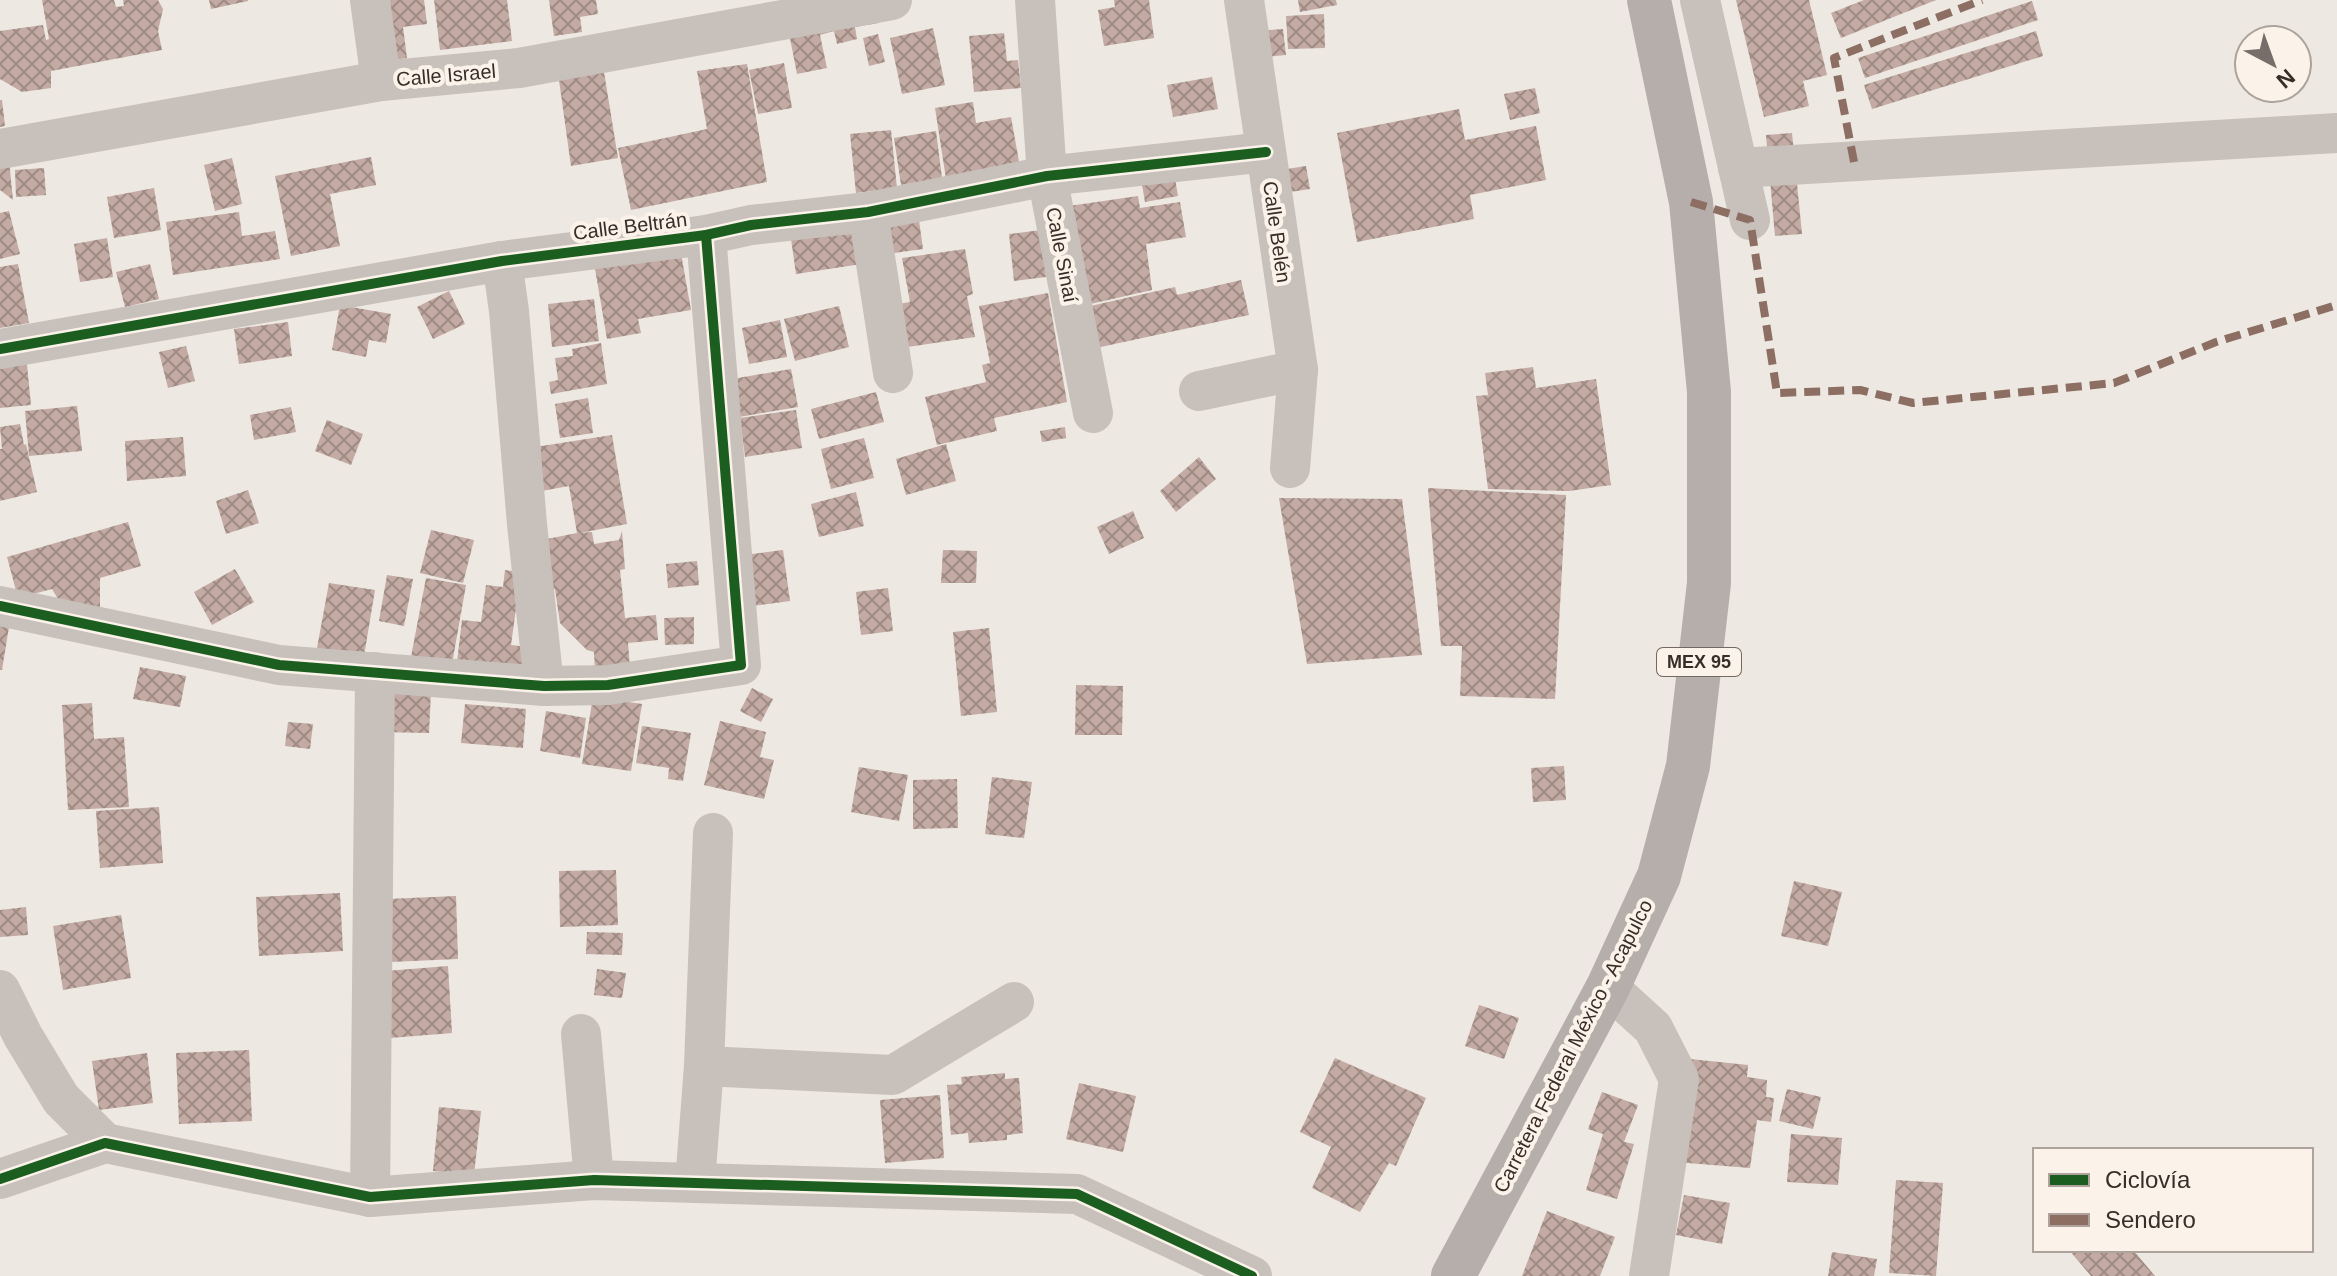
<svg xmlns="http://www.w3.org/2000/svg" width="2337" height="1276" font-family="Arial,sans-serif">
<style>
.building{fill:url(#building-cross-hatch)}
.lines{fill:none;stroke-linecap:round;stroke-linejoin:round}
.minor{stroke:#c7c0bb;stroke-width:40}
.primary{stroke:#b6aeaa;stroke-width:44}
.quiet{stroke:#8d6e63;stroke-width:8;stroke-dasharray:16 8;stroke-linecap:butt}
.cycleway-casing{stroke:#fbf2e9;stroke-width:15}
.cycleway{stroke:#1b5e20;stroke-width:10}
.labels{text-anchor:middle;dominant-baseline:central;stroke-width:8;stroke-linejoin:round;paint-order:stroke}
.shield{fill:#fbf2e9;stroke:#736862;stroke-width:2}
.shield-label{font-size:18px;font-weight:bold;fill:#392d28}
.street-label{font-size:20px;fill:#392d28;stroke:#fbf2e9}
</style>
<defs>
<pattern id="building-cross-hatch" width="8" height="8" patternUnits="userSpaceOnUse" patternTransform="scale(2)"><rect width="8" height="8" fill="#c3aaa3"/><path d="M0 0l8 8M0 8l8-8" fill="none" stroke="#9f8b85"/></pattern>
</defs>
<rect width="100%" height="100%" fill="#eee8e2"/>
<g class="building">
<polygon points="42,0 114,0 116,7 124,6 123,0 158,0 163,9 158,31 162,50 51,71 51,88 22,92 0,79 0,31 43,25 46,40 49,39"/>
<polygon points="209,0 248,0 248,1 211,9"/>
<polygon points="380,0 424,0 427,24 403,27 407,58 380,62"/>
<polygon points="434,0 507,0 512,41 440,50"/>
<polygon points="549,0 596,0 598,14 580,17 582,32 554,36"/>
<polygon points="1114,0 1149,0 1154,38 1104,46 1098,10 1115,7"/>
<polygon points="1298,0 1336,0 1337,5 1300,12"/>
<polygon points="1736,0 1809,0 1827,75 1803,81 1809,106 1764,117"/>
<polygon points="1864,0 1936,0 1841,38 1831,13"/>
<polygon points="2032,1 2038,20 1865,78 1858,58"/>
<polygon points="879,14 879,23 855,27 857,39 837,44 834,31 820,35 827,68 797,74 789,33"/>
<polygon points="1324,14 1325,48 1288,49 1286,16"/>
<polygon points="933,28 945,85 902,94 890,38"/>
<polygon points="1283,29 1286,55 1256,58 1254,31"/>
<polygon points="2036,31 2043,56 1872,109 1864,85"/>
<polygon points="1004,33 1007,61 1018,60 1021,88 974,92 969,36"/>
<polygon points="878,34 885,62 869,66 863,38"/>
<polygon points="784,63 792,108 758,114 749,70"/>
<polygon points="747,64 767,182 631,210 618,148 707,129 697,71"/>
<polygon points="603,66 618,158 571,166 558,73"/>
<polygon points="1212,77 1218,109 1173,117 1167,85"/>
<polygon points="1535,88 1540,113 1510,120 1504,94"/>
<polygon points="0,100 2,100 5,126 0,127"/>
<polygon points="973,102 976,123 1011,117 1020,167 946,179 935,108"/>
<polygon points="1459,109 1465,140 1536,126 1546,180 1470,195 1474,219 1357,242 1337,133"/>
<polygon points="891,130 897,188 856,193 850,134"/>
<polygon points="936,131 942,178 901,185 894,138"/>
<polygon points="1792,133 1802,234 1775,236 1766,135"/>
<polygon points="371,157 376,185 330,194 340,246 291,256 275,176"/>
<polygon points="232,158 242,204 215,211 204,165"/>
<polygon points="9,160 13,200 0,190 0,161"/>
<polygon points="1306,166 1310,189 1277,194 1274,171"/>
<polygon points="1173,167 1178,196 1145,202 1140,173"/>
<polygon points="44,168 46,195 16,197 15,170"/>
<polygon points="154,188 161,230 114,238 107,197"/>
<polygon points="1138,196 1140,208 1180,202 1186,237 1146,244 1152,290 1086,305 1062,207"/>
<polygon points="917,206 923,249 894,253 887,212"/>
<polygon points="9,211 20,254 0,259 0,213"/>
<polygon points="239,212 242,236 275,231 280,259 173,275 166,222"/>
<polygon points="862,221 868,263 796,274 790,232"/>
<polygon points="1041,230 1046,277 1014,281 1009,234"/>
<polygon points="107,238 113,277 80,282 74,244"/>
<polygon points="679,242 691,310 638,319 641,333 607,339 593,257"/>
<polygon points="965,249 973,294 967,296 975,337 894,349 887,306 910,302 902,258"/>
<polygon points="18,264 29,323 0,328 0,267"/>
<polygon points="150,264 159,299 125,307 116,272"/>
<polygon points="1241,280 1249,315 1096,348 1086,307 1175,287 1177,295"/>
<polygon points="449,291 465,324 433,339 417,307"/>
<polygon points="1048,293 1067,402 994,418 997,431 937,445 925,397 986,382 982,365 990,363 979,306"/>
<polygon points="594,299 599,341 552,347 548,304"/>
<polygon points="340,305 391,314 386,343 369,340 366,357 332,350"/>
<polygon points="839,306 849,347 795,361 784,319"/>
<polygon points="780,320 787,357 749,364 742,328"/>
<polygon points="288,322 292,356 239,364 234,329"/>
<polygon points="601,343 607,384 551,394 549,382 558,380 555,358 573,356 572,349"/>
<polygon points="186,346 195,381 168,388 159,352"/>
<polygon points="26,355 31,405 0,408 0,359"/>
<polygon points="1533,367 1536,388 1596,379 1611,485 1569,491 1488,489 1476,396 1488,395 1485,373"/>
<polygon points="791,369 798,407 739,417 732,379"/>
<polygon points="876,392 884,422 819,439 811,409"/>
<polygon points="588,398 593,433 560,438 555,404"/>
<polygon points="77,406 82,451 29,456 25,411"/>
<polygon points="291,407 296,432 254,440 250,415"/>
<polygon points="796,410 802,448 745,457 740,418"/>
<polygon points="327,420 363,434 351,465 315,451"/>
<polygon points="20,424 24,445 26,444 37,492 0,501 0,449 2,449 0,427"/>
<polygon points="1065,427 1066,438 1042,442 1040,431"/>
<polygon points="612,435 627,524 580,533 592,532 594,544 619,540 622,531 625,569 620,570 625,618 656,615 658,640 628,643 630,667 595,671 594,652 587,650 560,623 555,589 537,592 547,539 577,533 569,486 536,492 529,448"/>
<polygon points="183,437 186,476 127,481 125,441"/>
<polygon points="864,438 874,478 831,489 821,449"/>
<polygon points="946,444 956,481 906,495 896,459"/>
<polygon points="1199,457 1216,479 1176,512 1160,491"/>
<polygon points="1428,488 1566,495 1555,699 1460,696 1462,646 1441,646"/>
<polygon points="248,490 259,523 226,534 216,501"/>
<polygon points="856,492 864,526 819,537 811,504"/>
<polygon points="1279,498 1402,499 1422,655 1307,664"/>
<polygon points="1133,511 1144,538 1109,554 1097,527"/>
<polygon points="128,522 141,566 100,578 100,607 68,616 52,589 18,598 7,557"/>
<polygon points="431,530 474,540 463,583 420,573"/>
<polygon points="783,550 790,601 744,607 737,556"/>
<polygon points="943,550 977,551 976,583 941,583"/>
<polygon points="697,561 699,585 668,588 666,564"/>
<polygon points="235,569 254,602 212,625 194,592"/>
<polygon points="505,570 521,572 511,645 526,647 522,679 456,670 462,620 481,622 486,585 503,587"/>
<polygon points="387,575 413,579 404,626 379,621"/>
<polygon points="426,578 466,585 452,664 411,657"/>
<polygon points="329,583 375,590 364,656 317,648"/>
<polygon points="888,588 893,631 861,635 856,592"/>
<polygon points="694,617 694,644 665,645 664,618"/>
<polygon points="0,625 9,627 2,670 0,670"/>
<polygon points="989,628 997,712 961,716 953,632"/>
<polygon points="140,667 186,676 180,707 133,699"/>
<polygon points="1076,685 1123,686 1122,735 1075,735"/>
<polygon points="752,688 773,699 761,722 740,711"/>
<polygon points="381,690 431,691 429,733 380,732"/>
<polygon points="593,697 642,704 631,771 582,764"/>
<polygon points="92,703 94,739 124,737 129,807 68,810 62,705"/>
<polygon points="465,704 526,709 523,748 461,743"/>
<polygon points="546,711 586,718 580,758 540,751"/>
<polygon points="720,721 766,732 760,757 774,760 764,799 704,785"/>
<polygon points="288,722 313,724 310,749 285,746"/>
<polygon points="642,726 691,733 683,781 668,779 669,768 636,763"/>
<polygon points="1564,766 1566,800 1533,802 1531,768"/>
<polygon points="859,767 908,775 899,821 851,812"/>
<polygon points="992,777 1032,782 1024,838 985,834"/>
<polygon points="957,779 958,828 913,829 913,780"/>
<polygon points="159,807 163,863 100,868 96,811"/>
<polygon points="616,870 618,925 560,927 559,871"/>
<polygon points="1794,881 1842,892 1828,946 1781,936"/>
<polygon points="340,893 343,951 259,956 256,897"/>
<polygon points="456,896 458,959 390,962 387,899"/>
<polygon points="26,907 28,935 0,937 0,910"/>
<polygon points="121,915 131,978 63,990 53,926"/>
<polygon points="587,932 623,933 622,955 586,954"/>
<polygon points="448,966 452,1033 390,1038 386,971"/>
<polygon points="597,969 626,973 622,998 594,995"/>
<polygon points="1479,1005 1519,1018 1504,1059 1465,1046"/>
<polygon points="249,1050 252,1121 179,1124 176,1053"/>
<polygon points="147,1053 153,1103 99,1110 92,1061"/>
<polygon points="1335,1058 1426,1098 1396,1166 1389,1163 1360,1212 1312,1188 1331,1147 1300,1132"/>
<polygon points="1690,1059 1748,1065 1747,1077 1767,1080 1766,1097 1774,1098 1771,1122 1757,1120 1750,1168 1675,1162"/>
<polygon points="1005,1073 1005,1079 1019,1078 1023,1133 1007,1135 1007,1140 969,1143 968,1133 951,1135 947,1085 962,1084 961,1077"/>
<polygon points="1079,1083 1136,1096 1123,1152 1066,1139"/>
<polygon points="1787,1089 1821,1097 1813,1129 1779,1121"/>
<polygon points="1602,1092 1638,1105 1624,1142 1634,1144 1617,1199 1586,1190 1603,1134 1588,1129"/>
<polygon points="940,1095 944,1158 885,1163 880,1100"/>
<polygon points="439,1107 481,1111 474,1175 433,1171"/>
<polygon points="1791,1134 1842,1138 1838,1185 1787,1182"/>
<polygon points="1896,1180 1943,1183 1936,1276 1889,1273"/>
<polygon points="1684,1195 1730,1203 1722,1244 1676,1235"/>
<polygon points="1547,1211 1615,1237 1600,1276 1522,1276"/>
<polygon points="2069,1250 2133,1250 2155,1276 2091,1276"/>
<polygon points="1832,1252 1877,1259 1874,1276 1828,1276"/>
</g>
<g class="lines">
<g class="minor">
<polyline points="370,0 381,81"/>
<polyline points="1035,0 1047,176 1093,413"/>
<polyline points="1244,0 1298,370 1290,468"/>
<polyline points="1700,0 1750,220"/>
<polyline points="0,149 381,81 519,68 892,0"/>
<polyline points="1738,168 2337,133"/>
<polyline points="868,212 893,373"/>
<polyline points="502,261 509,311 527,524 544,686"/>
<polyline points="0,349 502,261 706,235 751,225 868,212 1047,176 1266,152"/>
<polyline points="1199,391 1298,370"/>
<polyline points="0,606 279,665 544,686 608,685 741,665 706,235"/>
<polyline points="1608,987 1653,1028 1679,1079 1649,1276"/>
<polyline points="0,990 23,1036 61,1099 105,1143"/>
<polyline points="581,1034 594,1180"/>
<polyline points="704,1066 893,1075 1014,1002"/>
<polyline points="0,1179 105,1143 370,1197 594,1180 1077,1194 1252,1276"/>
<polyline points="695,1183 704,1066 713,833"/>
<polyline points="370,1197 375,672"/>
</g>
<polyline class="primary" points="1453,1276 1608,987 1659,876 1688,766 1709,583 1709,392 1691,202 1649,0"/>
<g class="quiet">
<polyline points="1854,162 1834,58 1982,0"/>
<polyline points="1691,202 1750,220 1777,393 1860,390 1913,403 2114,383 2216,342 2337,305"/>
</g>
<defs>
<g id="cycleway">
<polyline points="0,349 502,261 706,235 751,225 868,212 1047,176 1266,152"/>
<polyline points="0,606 279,665 544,686 608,685 741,665 706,235"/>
<polyline points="0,1179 105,1143 370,1197 594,1180 1077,1194 1252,1276"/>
</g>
</defs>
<use href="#cycleway" class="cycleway-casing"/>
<use href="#cycleway" class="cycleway"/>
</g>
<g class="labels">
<rect class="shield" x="1657" y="648" width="84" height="28" rx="6"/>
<g class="shield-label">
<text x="1699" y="662">MEX 95</text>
</g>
<g class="street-label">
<text transform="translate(446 75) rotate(-5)">Calle Israel</text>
<text transform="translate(630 226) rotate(-7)">Calle Beltrán</text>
<text transform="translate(1277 232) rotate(82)">Calle Belén</text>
<text transform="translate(1062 255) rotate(79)">Calle Sinaí</text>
<text transform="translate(1573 1046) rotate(-63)">Carretera Federal México - Acapulco</text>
</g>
</g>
<rect x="2033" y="1148" width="280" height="104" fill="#fbf2e9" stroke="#ada39c" stroke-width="2"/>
<rect x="2049" y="1174" width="40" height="12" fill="#1b5e20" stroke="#ada39c" stroke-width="2"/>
<text x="2105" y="1188" font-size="24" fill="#392d28">Ciclovía</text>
<rect x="2049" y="1214" width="40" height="12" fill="#8d6e63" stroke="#ada39c" stroke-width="2"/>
<text x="2105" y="1228" font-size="24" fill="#392d28">Sendero</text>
<g transform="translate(2273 64) rotate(139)"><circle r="38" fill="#fbf2e9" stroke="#ada39c" stroke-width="2"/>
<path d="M0-6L14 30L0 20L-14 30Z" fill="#786e69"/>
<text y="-12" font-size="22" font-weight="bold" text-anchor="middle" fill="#392d28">N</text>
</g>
</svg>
